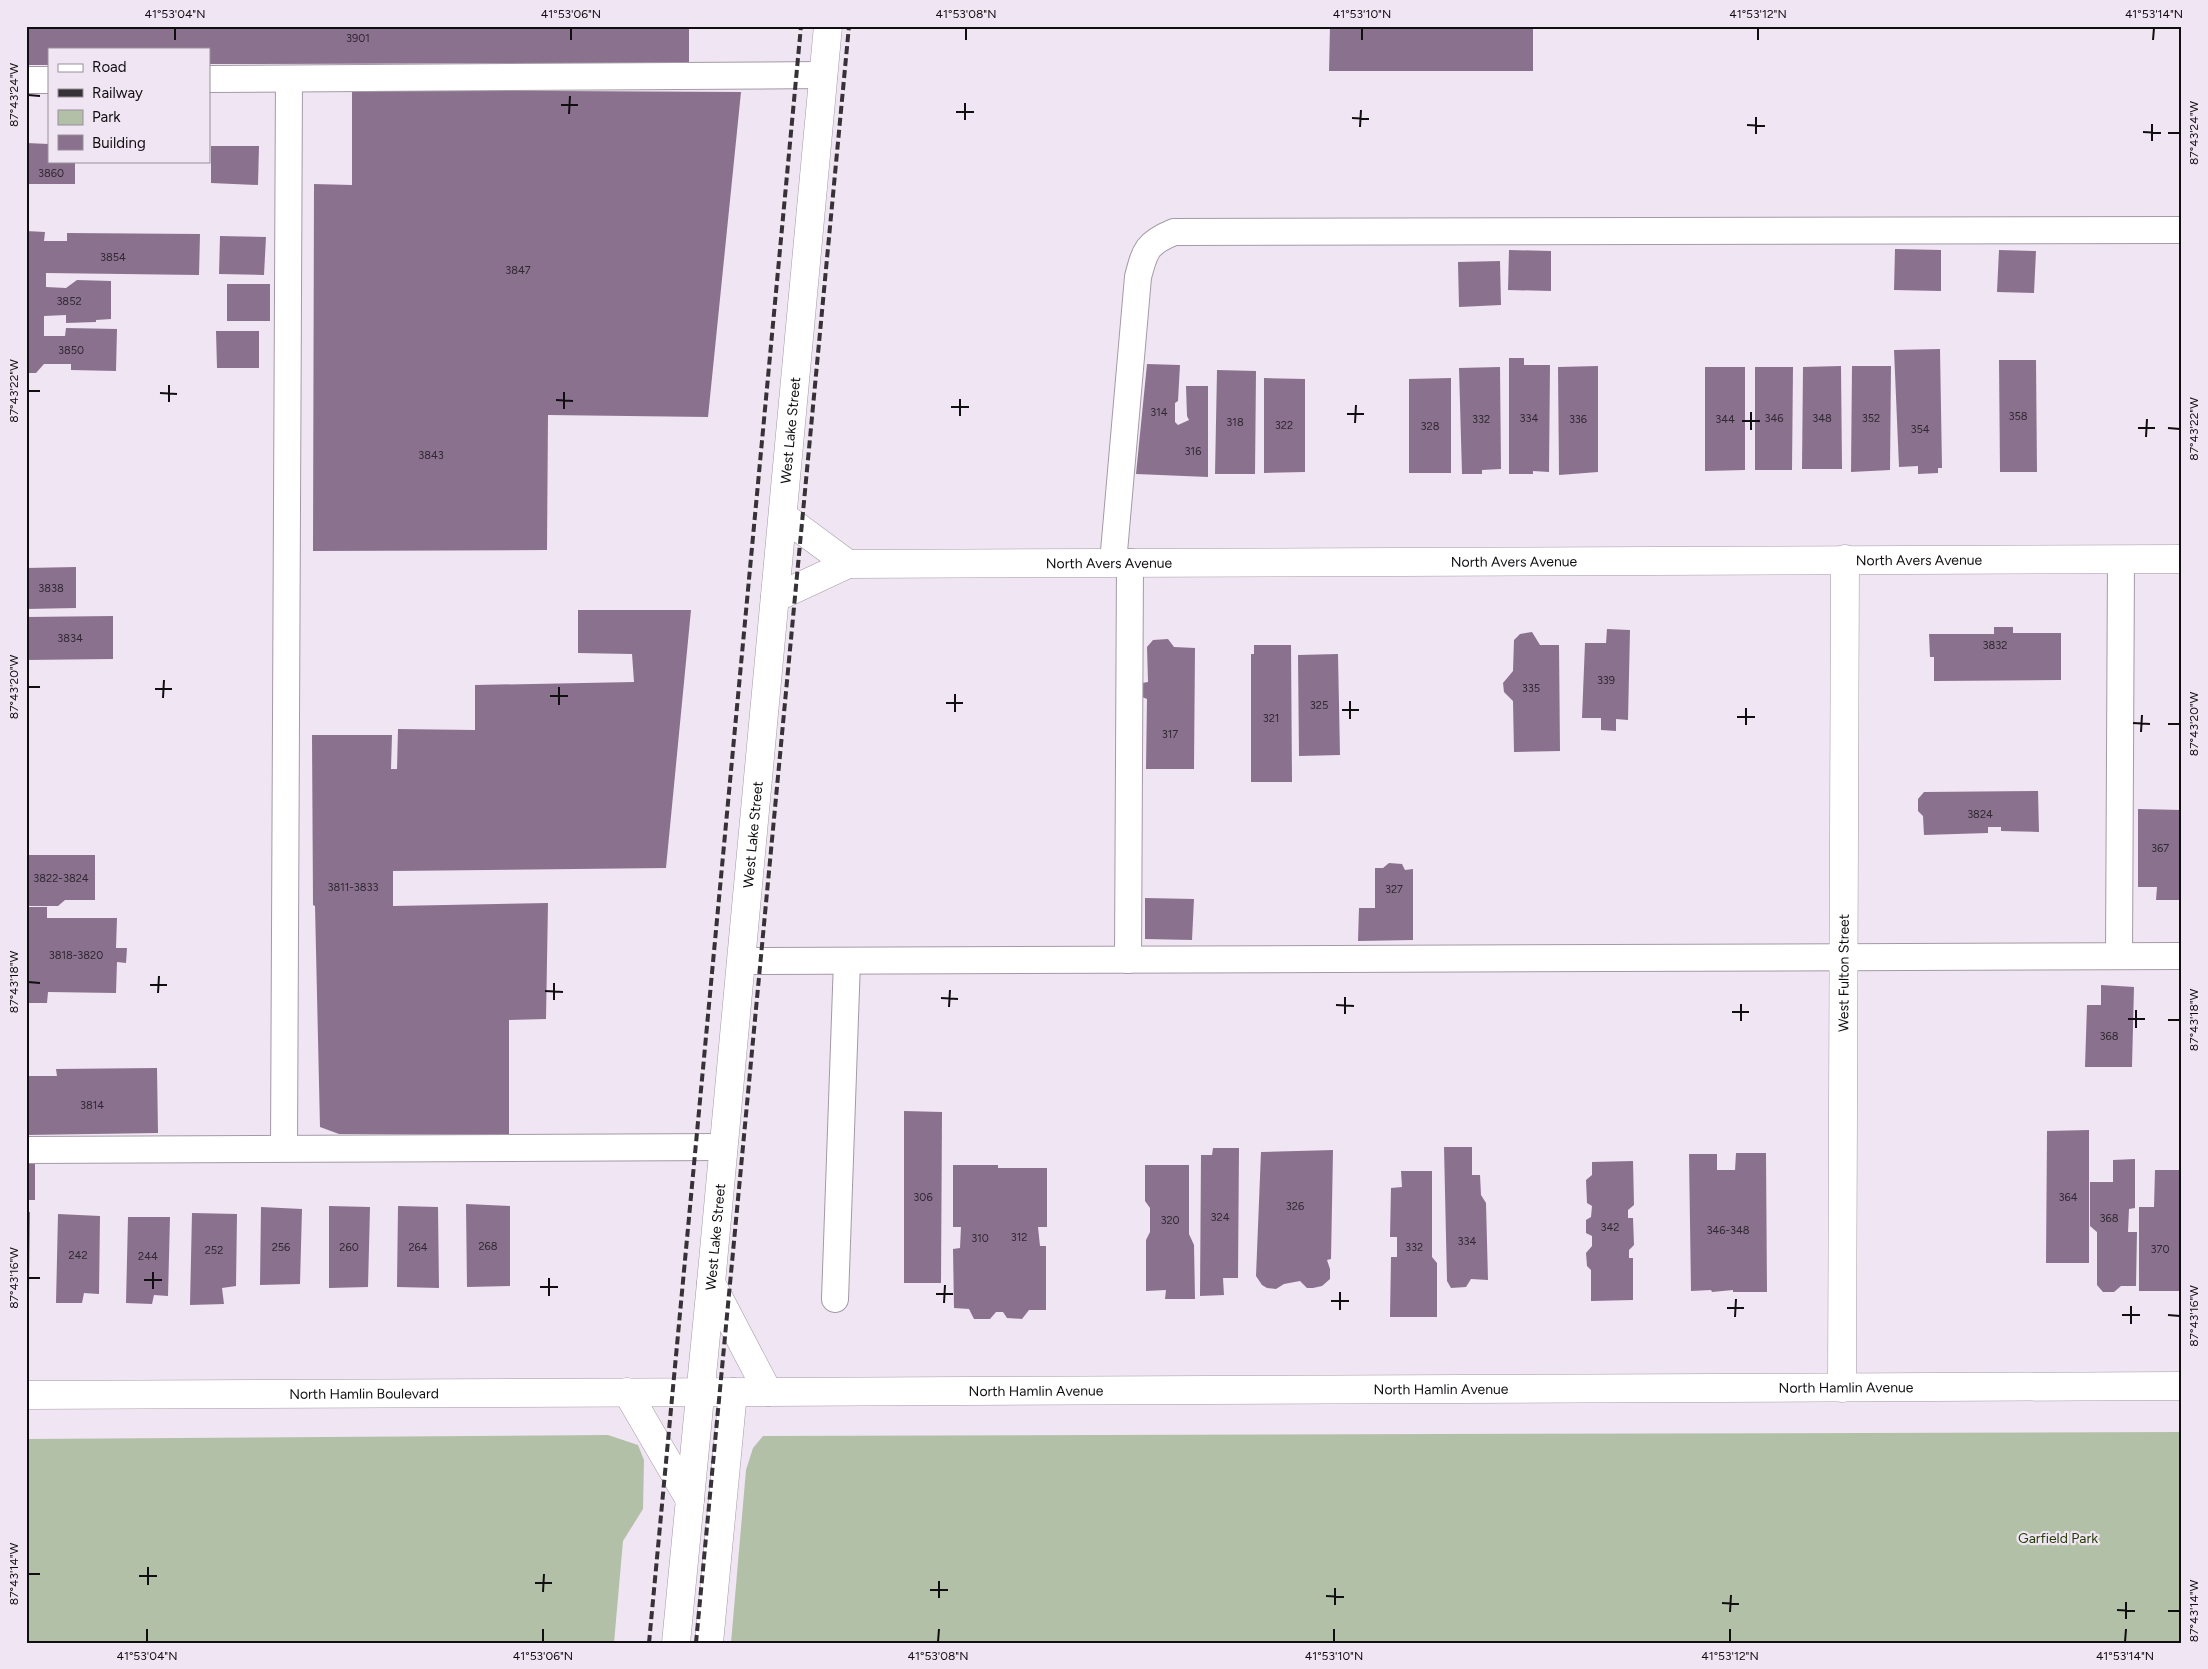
<svg xmlns="http://www.w3.org/2000/svg" width="2208" height="1669" font-family="Figtree,sans-serif">
<style>
.green{fill:#b3c0a8}
.building{fill:#8a728f}
.lines{fill:none;stroke-linecap:round;stroke-linejoin:round}
.lane-casing{stroke:#a49aa6;stroke-width:28}
.street-casing{stroke:#a49aa6;stroke-width:29}
.secondary-casing{stroke:#a49aa6;stroke-width:29}
.lane{stroke:#fff;stroke-width:26}
.street{stroke:#fff;stroke-width:28}
.secondary{stroke:#fff;stroke-width:28}
.rail{stroke:#363237;stroke-width:4;stroke-dasharray:8 4;stroke-linecap:butt}
.ticks{fill:none;stroke:#110e12;stroke-width:2}
.labels{text-anchor:middle;dominant-baseline:central;stroke-width:4.5;stroke-linejoin:round;paint-order:stroke}
.number-label{font-size:11px;fill:#2f2731}
.street-label{font-size:14px;fill:#110e12;stroke:#f0e5f2}
.park-label{font-size:14px;fill:#243c06;stroke:#f0e5f2}
.neatline{fill:none;stroke:#110e12;stroke-width:2}
.ticks-label{font-size:12px;text-anchor:middle;fill:#110e12}
</style>
<rect width="100%" height="100%" fill="#f0e5f2"/>
<g class="green">
<polygon points="2182,1432 2182,1643 731,1643 746,1470 753,1448 763,1436"/>
<polygon points="608,1435 638,1445 644,1460 643,1509 623,1541 614,1643 29,1643 26,1640 26,1439"/>
</g>
<g class="building">
<polygon points="26,26 689,26 689,63 209,64 209,49 49,49 49,65 26,65"/>
<polygon points="1330,26 1533,26 1533,71 1329,71"/>
<polygon points="352,90 741,92 708,417 548,415 547,550 313,551 314,184 352,185"/>
<polygon points="26,143 49,144 49,161 75,161 75,184 26,184"/>
<polygon points="211,146 259,146 258,185 211,183"/>
<polygon points="26,231 45,232 44,241 67,241 67,233 200,234 199,275 46,273 46,287 66,288 77,280 111,281 111,319 96,320 96,322 66,323 66,315 44,316 44,336 65,336 66,328 117,329 116,371 71,370 71,364 44,364 36,373 26,373"/>
<polygon points="220,236 266,237 264,275 219,274"/>
<polygon points="1895,249 1941,250 1941,291 1894,290"/>
<polygon points="1509,250 1551,251 1551,291 1508,290"/>
<polygon points="1999,250 2036,251 2034,293 1997,292"/>
<polygon points="1500,261 1501,305 1459,307 1458,262"/>
<rect x="227" y="284" width="43" height="37"/>
<polygon points="216,331 259,331 259,368 217,368"/>
<polygon points="1940,349 1942,468 1938,468 1938,473 1918,474 1918,466 1899,467 1894,350"/>
<polygon points="1509,358 1524,358 1524,365 1550,365 1549,472 1533,471 1533,474 1509,474"/>
<polygon points="1999,360 2036,360 2037,472 2000,472"/>
<polygon points="1147,364 1180,365 1178,401 1175,403 1175,422 1178,425 1189,420 1187,416 1186,386 1208,386 1208,477 1136,474"/>
<polygon points="1598,366 1598,472 1559,475 1558,367"/>
<polygon points="1841,366 1842,469 1802,469 1803,367"/>
<polygon points="1852,366 1891,366 1890,470 1851,472"/>
<polygon points="1500,367 1501,469 1482,470 1482,474 1462,474 1459,368"/>
<polygon points="1705,367 1745,367 1745,470 1705,471"/>
<polygon points="1755,367 1793,367 1792,470 1755,470"/>
<polygon points="1217,370 1256,371 1255,474 1215,474"/>
<polygon points="1264,378 1305,379 1305,472 1264,473"/>
<polygon points="1451,378 1451,473 1409,473 1409,379"/>
<polygon points="76,567 76,608 26,609 26,568"/>
<polygon points="578,610 691,610 666,868 393,871 393,906 548,903 546,1019 509,1020 509,1135 339,1134 320,1127 315,906 313,905 312,735 392,735 391,769 397,769 398,729 475,730 475,685 634,682 632,654 578,653"/>
<polygon points="113,616 113,659 26,660 26,617"/>
<polygon points="1994,627 2013,627 2013,633 2061,633 2061,680 1934,681 1934,657 1930,657 1929,634 1994,634"/>
<polygon points="1607,629 1630,630 1628,720 1616,719 1616,731 1601,730 1601,718 1582,718 1585,643 1606,643"/>
<polygon points="1532,632 1540,645 1559,645 1560,751 1514,752 1513,701 1504,692 1503,683 1513,671 1514,640 1520,634"/>
<polygon points="1168,639 1174,647 1195,648 1194,769 1146,769 1147,699 1142,697 1142,683 1148,682 1147,647 1153,640"/>
<polygon points="1254,645 1291,645 1292,782 1251,782 1251,654 1254,654"/>
<polygon points="1338,654 1340,755 1299,756 1298,655"/>
<polygon points="2038,791 2039,832 2001,831 2001,827 1988,827 1988,833 1924,835 1923,816 1918,811 1918,799 1924,792"/>
<polygon points="2138,809 2182,810 2182,900 2156,900 2157,887 2138,887"/>
<polygon points="26,855 95,855 95,900 65,900 58,906 26,906"/>
<polygon points="1389,863 1402,864 1405,870 1413,869 1413,940 1358,941 1359,908 1375,908 1375,868 1383,868"/>
<polygon points="1145,898 1194,899 1192,940 1145,939"/>
<polygon points="26,907 47,907 47,918 117,918 116,948 127,948 126,963 117,962 116,993 48,992 47,1003 26,1003"/>
<polygon points="2101,985 2134,987 2132,1067 2085,1067 2087,1005 2101,1005"/>
<polygon points="157,1068 158,1133 26,1135 26,1076 57,1076 56,1069"/>
<polygon points="904,1111 942,1112 941,1283 904,1283"/>
<polygon points="2089,1130 2089,1263 2046,1263 2047,1131"/>
<polygon points="1444,1147 1472,1147 1472,1175 1480,1175 1481,1195 1486,1203 1488,1280 1471,1279 1466,1287 1451,1288 1447,1281"/>
<polygon points="1213,1148 1239,1148 1238,1278 1223,1278 1224,1295 1200,1296 1201,1155 1212,1155"/>
<polygon points="1333,1150 1331,1259 1327,1260 1330,1269 1330,1279 1322,1286 1313,1288 1307,1288 1300,1281 1284,1284 1276,1289 1267,1288 1262,1285 1256,1276 1261,1152"/>
<polygon points="1736,1153 1766,1153 1767,1292 1733,1292 1733,1290 1712,1292 1711,1290 1691,1291 1689,1154 1717,1154 1717,1170 1735,1170"/>
<polygon points="2135,1159 2135,1208 2129,1209 2128,1232 2137,1232 2136,1286 2121,1286 2114,1292 2103,1292 2097,1285 2097,1232 2090,1226 2090,1182 2113,1182 2113,1160"/>
<polygon points="1633,1161 1634,1205 1628,1210 1628,1218 1633,1218 1634,1245 1629,1250 1629,1258 1633,1258 1633,1300 1591,1301 1591,1270 1587,1266 1586,1253 1592,1246 1592,1236 1586,1233 1586,1220 1591,1217 1592,1206 1587,1203 1586,1180 1592,1175 1592,1162"/>
<rect x="26" y="1162" width="9" height="38"/>
<polygon points="953,1165 998,1165 998,1168 1047,1168 1047,1227 1038,1227 1040,1246 1046,1246 1046,1310 1029,1310 1022,1319 1007,1318 1003,1312 996,1312 990,1319 974,1319 969,1309 954,1308 953,1249 960,1248 961,1227 953,1227"/>
<polygon points="1145,1165 1189,1165 1189,1234 1194,1245 1195,1299 1165,1299 1166,1290 1146,1291 1146,1240 1150,1232 1150,1208 1145,1201"/>
<polygon points="2155,1170 2182,1170 2182,1291 2139,1291 2139,1207 2154,1207"/>
<polygon points="1401,1171 1432,1171 1432,1257 1437,1263 1437,1317 1390,1317 1391,1257 1397,1257 1397,1237 1390,1237 1391,1188 1402,1187"/>
<polygon points="466,1204 510,1206 510,1286 467,1287"/>
<polygon points="329,1206 370,1207 368,1287 329,1288"/>
<polygon points="398,1206 438,1207 439,1288 397,1287"/>
<polygon points="261,1207 302,1209 300,1284 260,1285"/>
<polygon points="26,1212 30,1212 29,1293 26,1292"/>
<polygon points="192,1213 237,1214 236,1286 222,1288 224,1304 190,1305"/>
<polygon points="58,1214 100,1216 99,1294 84,1293 82,1303 56,1303"/>
<polygon points="128,1217 170,1217 168,1296 154,1295 152,1304 126,1303"/>
</g>
<g class="lines">
<defs>
<g id="lane">
<polyline points="209,79 824,75"/>
<polyline points="26,80 49,80"/>
<path d="M1113,563L1138,277C1145,250 1147,243 1174,232L2182,230"/>
<polyline points="2119,956 2121,559"/>
<polyline points="1128,960 1130,562"/>
<polyline points="741,961 2182,956"/>
<polyline points="284,1147 289,79"/>
<polyline points="26,1150 724,1147"/>
<polyline points="835,1299 847,961"/>
</g>
<g id="street">
<path id="s1" d="M848,564L2182,559"/>
<polyline points="775,598 848,564 783,516"/>
<path id="s2" d="M1842,1388L1845,559"/>
</g>
<g id="secondary">
<polyline points="711,1283 768,1392"/>
<polyline points="627,1392 690,1500"/>
<path id="s3" d="M26,1395L2182,1386"/>
<path id="s4" d="M676,1643L711,1283L828,26"/>
<polyline points="709,1643 733,1392"/>
</g>
</defs>
<use href="#lane" class="lane-casing"/>
<use href="#street" class="street-casing"/>
<use href="#secondary" class="secondary-casing"/>
<use href="#lane" class="lane"/>
<use href="#street" class="street"/>
<use href="#secondary" class="secondary"/>
<g class="rail">
<polyline points="649,1643 801,26"/>
<polyline points="696,1643 849,26"/>
</g>
</g>
<path class="ticks" d="M175,40V28M571,40V28M966,40V28M1362,40V28M1758,40V28M2153,40L2154,28M28,95L40,96M561,105H578M956,112H974M569,114L570,96M1352,118L1369,119M965,120V103M1747,125L1765,126M1360,127L1361,110M2143,132L2161,133M2168,133H2180M1756,134V117M2152,141V124M28,391H40M160,393L177,394M556,400L573,401M169,402V385M951,407H969M564,409V392M1347,414H1364M960,416V399M1742,421H1760M1355,423L1356,405M2138,428H2155M2168,428L2180,429M1751,430V412M2146,437L2147,419M28,687H40M155,689H172M550,696H568M163,698L164,680M946,703H963M559,705V687M1342,710H1359M955,712V694M1737,717H1755M1350,719V701M2133,723L2150,724M2168,724H2180M1746,725V708M2141,732L2142,715M28,982L40,983M150,985H167M545,991L563,992M158,993L159,976M941,998L958,999M554,1000V983M1336,1005L1354,1006M949,1007L950,990M1732,1012H1749M1345,1014V997M2128,1019H2145M2168,1020H2180M1741,1021V1004M2136,1028V1010M28,1278H40M144,1280H162M540,1287H558M153,1289V1272M936,1294H953M549,1296V1278M1331,1301H1349M944,1303L945,1285M1727,1308H1744M1340,1310V1292M2122,1315H2140M2168,1315L2180,1316M1735,1317L1736,1299M2131,1324V1306M28,1574H40M139,1576H157M535,1583H552M148,1585V1567M930,1590H948M543,1592L544,1574M1326,1596L1344,1597M939,1598V1581M1722,1603L1739,1604M1335,1605V1588M2117,1610L2135,1611M2168,1611H2180M1730,1612L1731,1595M2126,1619V1602M147,1642V1629M543,1642V1629M938,1642L939,1629M1334,1642V1629M1730,1642V1629M2125,1642L2126,1629"/>
<g class="labels">
<g class="number-label">
<text x="358" y="38">3901</text>
<text x="51" y="173">3860</text>
<text x="113" y="257">3854</text>
<text x="518" y="270">3847</text>
<text x="69" y="301">3852</text>
<text x="71" y="350">3850</text>
<text x="1159" y="412">314</text>
<text x="2018" y="416">358</text>
<text x="1529" y="418">334</text>
<text x="1774" y="418">346</text>
<text x="1822" y="418">348</text>
<text x="1871" y="418">352</text>
<text x="1481" y="419">332</text>
<text x="1578" y="419">336</text>
<text x="1725" y="419">344</text>
<text x="1235" y="422">318</text>
<text x="1284" y="425">322</text>
<text x="1430" y="426">328</text>
<text x="1920" y="429">354</text>
<text x="1193" y="451">316</text>
<text x="431" y="455">3843</text>
<text x="51" y="588">3838</text>
<text x="70" y="638">3834</text>
<text x="1995" y="645">3832</text>
<text x="1606" y="680">339</text>
<text x="1531" y="688">335</text>
<text x="1319" y="705">325</text>
<text x="1271" y="718">321</text>
<text x="1170" y="734">317</text>
<text x="1980" y="814">3824</text>
<text x="2160" y="848">367</text>
<text x="61" y="878">3822-3824</text>
<text x="353" y="887">3811-3833</text>
<text x="1394" y="889">327</text>
<text x="76" y="955">3818-3820</text>
<text x="2109" y="1036">368</text>
<text x="92" y="1105">3814</text>
<text x="923" y="1197">306</text>
<text x="2068" y="1197">364</text>
<text x="1295" y="1206">326</text>
<text x="1220" y="1217">324</text>
<text x="2109" y="1218">368</text>
<text x="1170" y="1220">320</text>
<text x="1610" y="1227">342</text>
<text x="1728" y="1230">346-348</text>
<text x="1019" y="1237">312</text>
<text x="980" y="1238">310</text>
<text x="1467" y="1241">334</text>
<text x="488" y="1246">268</text>
<text x="281" y="1247">256</text>
<text x="349" y="1247">260</text>
<text x="418" y="1247">264</text>
<text x="1414" y="1247">332</text>
<text x="2160" y="1249">370</text>
<text x="214" y="1250">252</text>
<text x="78" y="1255">242</text>
<text x="148" y="1256">244</text>
</g>
<g class="street-label">
<text stroke="none"><textPath href="#s4" startOffset="1218">West Lake Street</textPath></text>
<text stroke="none"><textPath href="#s1" startOffset="1071">North Avers Avenue</textPath></text>
<text stroke="none"><textPath href="#s1" startOffset="666">North Avers Avenue</textPath></text>
<text stroke="none"><textPath href="#s1" startOffset="261">North Avers Avenue</textPath></text>
<text stroke="none"><textPath href="#s4" startOffset="812">West Lake Street</textPath></text>
<text stroke="none"><textPath href="#s2" startOffset="415">West Fulton Street</textPath></text>
<text stroke="none"><textPath href="#s4" startOffset="408">West Lake Street</textPath></text>
<text stroke="none"><textPath href="#s3" startOffset="1820">North Hamlin Avenue</textPath></text>
<text stroke="none"><textPath href="#s3" startOffset="1415">North Hamlin Avenue</textPath></text>
<text stroke="none"><textPath href="#s3" startOffset="1010">North Hamlin Avenue</textPath></text>
<text stroke="none"><textPath href="#s3" startOffset="338">North Hamlin Boulevard</textPath></text>
</g>
<g class="park-label">
<text x="2058" y="1538">Garfield Park</text>
</g>
</g>
<rect width="2208" height="1669" fill="none" stroke="#f0e5f2" stroke-width="55"/>
<rect x="48" y="48" width="162" height="115" fill="#f0e5f2" stroke="#978f98"/>
<rect x="58" y="64" width="25" height="8" fill="#ffffff" stroke="#978f98"/>
<text x="92" y="72" font-size="15" fill="#110e12">Road</text>
<rect x="58" y="89" width="25" height="8" fill="#363237" stroke="#978f98"/>
<text x="92" y="98" font-size="15" fill="#110e12">Railway</text>
<rect x="58" y="110" width="25" height="15" fill="#b3c0a8" stroke="#978f98"/>
<text x="92" y="122" font-size="15" fill="#110e12">Park</text>
<rect x="58" y="135" width="25" height="15" fill="#8a728f" stroke="#978f98"/>
<text x="92" y="148" font-size="15" fill="#110e12">Building</text>
<rect x="28" y="28" width="2152" height="1614" class="neatline"/>
<g class="ticks-label">
<text x="175" y="18">41°53'04"N</text>
<text x="571" y="18">41°53'06"N</text>
<text x="966" y="18">41°53'08"N</text>
<text x="1362" y="18">41°53'10"N</text>
<text x="1758" y="18">41°53'12"N</text>
<text x="2154" y="18">41°53'14"N</text>
<text transform="translate(14 95) rotate(-90)" y="4">87°43'24"W</text>
<text transform="translate(2194 133) rotate(-90)" y="4">87°43'24"W</text>
<text transform="translate(14 391) rotate(-90)" y="4">87°43'22"W</text>
<text transform="translate(2194 429) rotate(-90)" y="4">87°43'22"W</text>
<text transform="translate(14 687) rotate(-90)" y="4">87°43'20"W</text>
<text transform="translate(2194 724) rotate(-90)" y="4">87°43'20"W</text>
<text transform="translate(14 982) rotate(-90)" y="4">87°43'18"W</text>
<text transform="translate(2194 1020) rotate(-90)" y="4">87°43'18"W</text>
<text transform="translate(14 1278) rotate(-90)" y="4">87°43'16"W</text>
<text transform="translate(2194 1316) rotate(-90)" y="4">87°43'16"W</text>
<text transform="translate(14 1574) rotate(-90)" y="4">87°43'14"W</text>
<text transform="translate(2194 1611) rotate(-90)" y="4">87°43'14"W</text>
<text x="147" y="1660">41°53'04"N</text>
<text x="543" y="1660">41°53'06"N</text>
<text x="938" y="1660">41°53'08"N</text>
<text x="1334" y="1660">41°53'10"N</text>
<text x="1730" y="1660">41°53'12"N</text>
<text x="2125" y="1660">41°53'14"N</text>
</g>
</svg>
